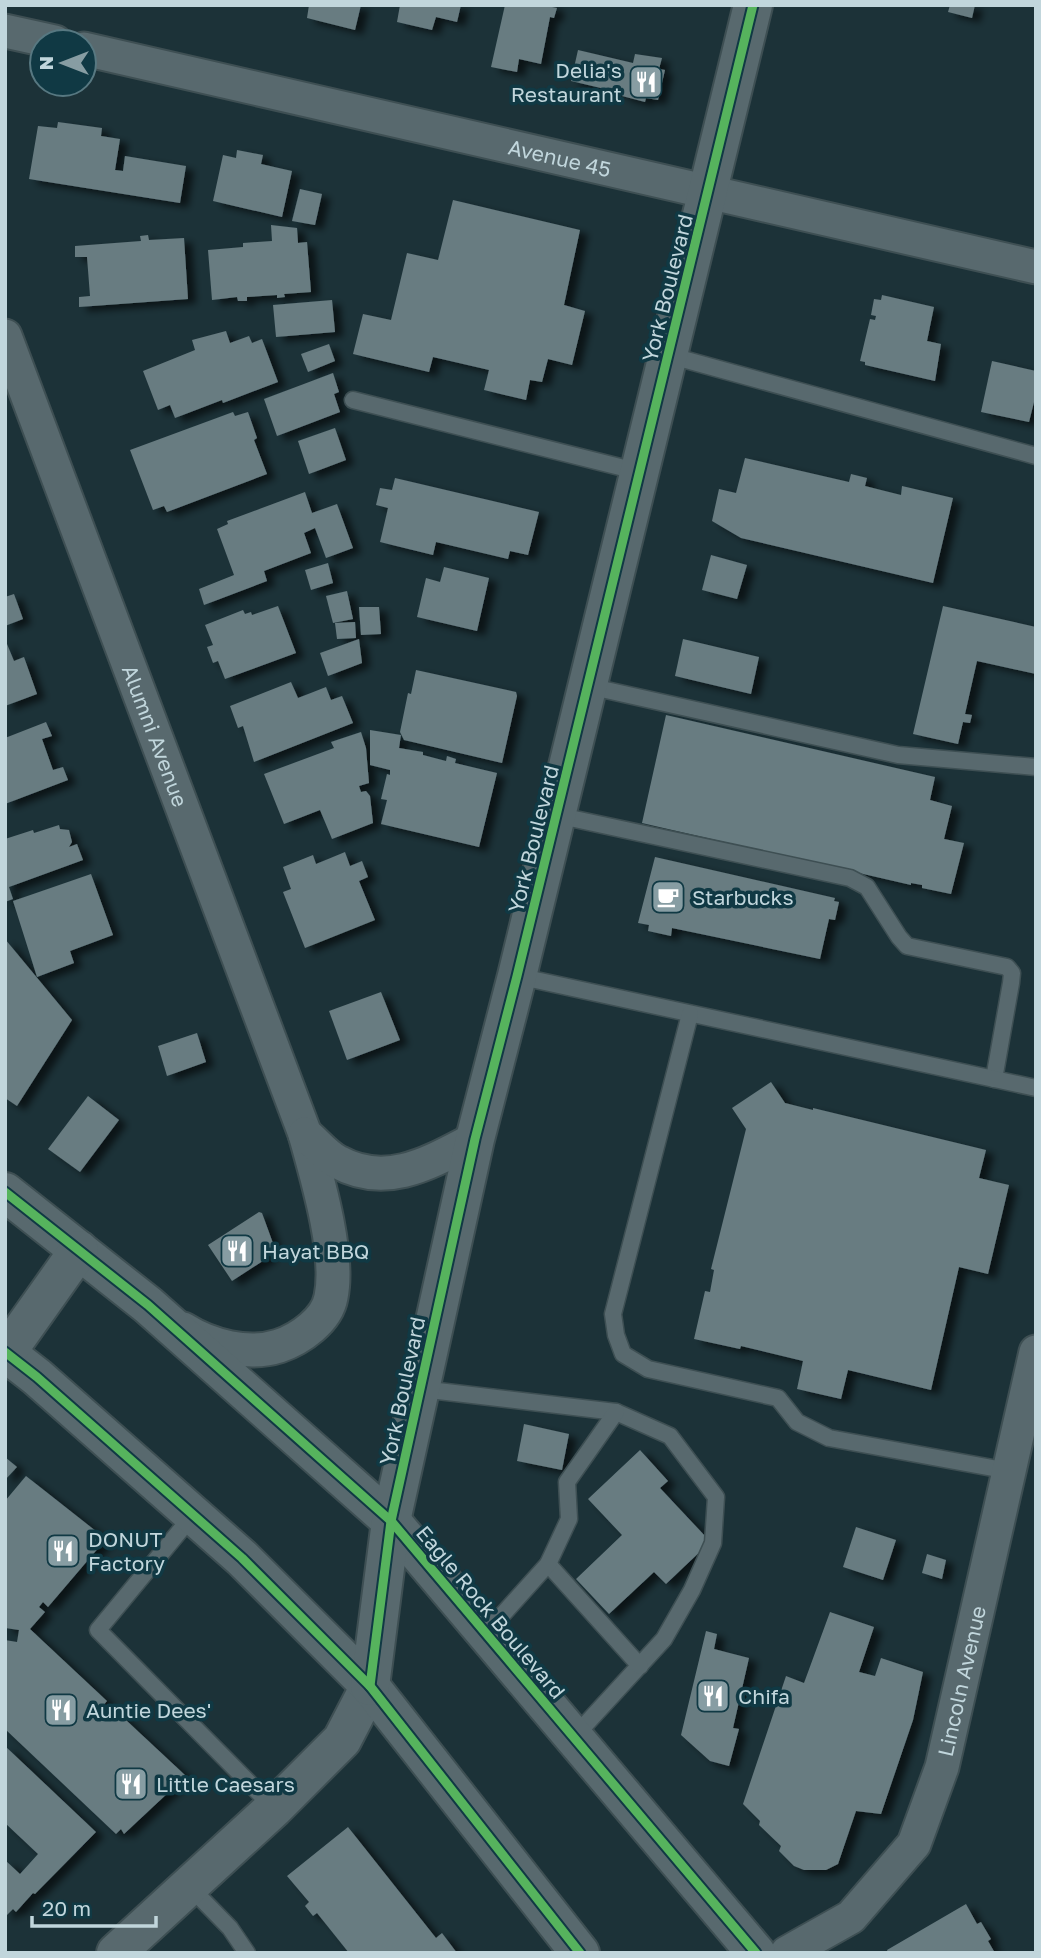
<svg xmlns="http://www.w3.org/2000/svg" width="1041" height="1958" font-family="'Golos Text',sans-serif">
<style>
.building{fill:#687c81;filter:url(#shadow)}
.lines{fill:none;stroke-linecap:round;stroke-linejoin:round}
.service-casing{stroke:#3e4f53;stroke-width:19}
.minor-casing{stroke:#3e4f53;stroke-width:37}
.tertiary-casing{stroke:#3e4f53;stroke-width:42}
.secondary-casing{stroke:#3e4f53;stroke-width:42}
.service{stroke:#58696e;stroke-width:16}
.minor{stroke:#58696e;stroke-width:33}
.tertiary{stroke:#58696e;stroke-width:38}
.secondary{stroke:#58696e;stroke-width:38}
.cycleway-casing{stroke:#103944;stroke-width:13}
.cycleway{stroke:#56b35d;stroke-width:9}
.labels{text-anchor:middle;dominant-baseline:central;stroke-width:7;stroke-linejoin:round;paint-order:stroke}
.poi-label{font-size:21px;fill:#c1d6dc;stroke:#103944;text-anchor:start}
.street-label{font-size:21px;fill:#c1d6dc;stroke:#103944}
</style>
<defs>
<filter id="shadow"><feDropShadow dx="8" dy="4.5" stdDeviation="3.5" flood-color="#0009"/></filter>
</defs>
<rect width="100%" height="100%" fill="#1c3238"/>
<g class="building">
<polygon points="309,5 361,5 355,30 307,18"/>
<polygon points="400,5 461,5 457,22 436,17 432,30 397,22"/>
<polygon points="505,5 553,5 552,7 557,8 554,18 550,17 541,64 519,59 517,72 491,67"/>
<polygon points="950,5 975,5 972,18 948,12"/>
<polygon points="578,50 633,63 635,54 662,58 659,69 665,70 658,100 646,98 645,102 622,96 622,93 571,81"/>
<polygon points="58,122 102,128 101,136 120,139 115,170 123,171 125,156 186,166 180,203 29,179 38,126 57,128"/>
<polygon points="237,150 263,155 261,164 292,171 282,217 213,201 223,155 236,158"/>
<polygon points="300,189 322,194 315,225 292,221"/>
<polygon points="453,200 580,230 564,305 585,311 572,365 548,359 542,382 530,380 526,400 484,390 489,370 433,357 429,372 353,354 363,314 391,320 407,253 438,260"/>
<polygon points="271,225 297,228 298,243 307,242 311,292 284,294 285,297 277,298 277,295 247,297 247,301 238,301 237,297 212,300 208,250 243,247 243,243 272,241"/>
<polygon points="148,235 149,240 184,238 188,299 79,307 79,297 90,296 87,257 75,257 75,246 141,241 140,236"/>
<polygon points="882,295 934,307 927,341 941,344 935,381 865,365 865,362 860,361 870,319 875,320 876,316 871,315 874,299 881,300"/>
<polygon points="332,300 335,332 276,337 273,305"/>
<polygon points="226,331 230,343 249,336 252,343 262,339 278,382 223,403 222,400 175,418 170,405 158,410 143,371 195,350 192,340"/>
<polygon points="329,344 335,361 308,372 301,354"/>
<polygon points="992,361 1036,371 1036,394 1029,422 981,412"/>
<polygon points="333,373 339,392 334,394 340,412 277,436 264,399"/>
<polygon points="233,412 235,416 248,412 257,438 254,440 267,474 167,512 164,506 153,510 130,450"/>
<polygon points="335,428 346,460 309,474 298,441"/>
<polygon points="745,458 849,482 851,474 867,478 865,486 901,495 902,486 953,498 933,583 741,538 712,521 719,489 736,493"/>
<polygon points="395,478 539,512 528,555 510,551 508,559 436,542 433,555 380,542 388,508 376,505 380,488 392,490"/>
<polygon points="305,492 312,513 337,504 353,548 326,558 315,528 304,533 311,553 264,571 267,581 204,605 199,589 234,575 217,529 228,524 227,521"/>
<polygon points="711,555 747,565 737,599 702,590"/>
<polygon points="328,563 333,583 311,590 305,570"/>
<polygon points="444,567 489,578 477,631 417,617 426,578 440,582"/>
<polygon points="347,591 353,619 333,623 326,596"/>
<polygon points="14,594 23,619 5,626 5,597"/>
<polygon points="278,606 296,653 225,679 218,661 213,663 207,647 213,645 205,625 243,610 245,614 251,612 252,615"/>
<polygon points="943,606 1036,627 1036,674 977,661 965,714 972,715 970,723 963,722 958,744 913,734"/>
<polygon points="359,607 379,607 381,634 361,635"/>
<polygon points="355,622 356,638 337,639 335,623"/>
<polygon points="5,639 14,661 24,657 37,694 5,706"/>
<polygon points="359,639 362,663 328,676 320,653"/>
<polygon points="683,639 759,657 751,694 675,676"/>
<polygon points="416,670 516,692 517,696 502,763 404,740 400,732 408,693 411,694"/>
<polygon points="291,682 298,698 326,687 331,700 342,696 353,723 254,762 243,726 238,728 230,706"/>
<polygon points="666,715 935,777 930,800 952,806 944,839 964,843 951,894 922,888 922,885 911,883 911,885 642,823"/>
<polygon points="46,722 52,736 42,739 53,770 63,767 68,780 5,804 5,738"/>
<polygon points="370,730 401,735 399,748 423,752 423,755 446,761 447,756 456,759 455,763 497,773 479,847 381,824 387,800 381,799 387,774 390,775 390,770 370,765"/>
<polygon points="361,732 366,748 369,783 359,786 361,792 366,791 370,796 373,823 332,839 320,810 284,824 264,774 334,748 331,742"/>
<polygon points="59,825 60,829 69,830 72,842 69,847 77,844 83,860 9,887 13,899 5,902 5,839 33,830 34,833"/>
<polygon points="345,852 350,866 362,861 368,877 359,881 375,920 305,948 283,892 291,889 283,867 313,855 316,864"/>
<polygon points="655,857 835,898 834,901 839,902 835,920 829,919 820,959 672,928 671,936 648,931 649,925 638,923"/>
<polygon points="91,874 113,935 70,951 74,963 37,977 13,901"/>
<polygon points="5,939 72,1020 17,1106 5,1098"/>
<polygon points="381,992 400,1040 347,1060 329,1011"/>
<polygon points="197,1033 206,1062 167,1076 158,1046"/>
<polygon points="771,1082 785,1103 813,1110 813,1108 986,1150 979,1178 1009,1185 988,1274 959,1267 931,1390 848,1370 841,1399 797,1389 803,1361 741,1346 740,1349 694,1339 705,1291 710,1292 714,1270 711,1269 746,1129 732,1108"/>
<polygon points="88,1096 119,1120 80,1172 48,1149"/>
<polygon points="259,1212 262,1213 274,1246 267,1254 269,1257 232,1281 208,1245"/>
<polygon points="524,1424 569,1434 562,1470 517,1461"/>
<polygon points="640,1450 668,1481 660,1488 706,1537 706,1546 666,1584 654,1572 609,1614 576,1579 622,1535 588,1499"/>
<polygon points="5,1457 17,1467 5,1480"/>
<polygon points="26,1476 106,1539 48,1607 43,1602 39,1607 45,1612 30,1629 107,1701 102,1707 108,1712 112,1707 186,1776 124,1834 121,1829 116,1834 5,1729 5,1640 17,1642 19,1630 5,1628 5,1501"/>
<polygon points="856,1527 896,1540 883,1580 843,1567"/>
<polygon points="927,1554 946,1560 942,1579 922,1573"/>
<polygon points="830,1612 874,1627 859,1672 875,1676 881,1658 923,1672 913,1720 881,1814 856,1811 838,1864 826,1870 804,1870 794,1866 779,1851 781,1846 759,1825 760,1821 743,1804 786,1676 804,1683"/>
<polygon points="706,1631 717,1634 714,1649 749,1658 733,1728 739,1729 729,1766 710,1761 681,1735"/>
<polygon points="5,1746 96,1832 35,1894 33,1893 16,1912 13,1909 5,1917 5,1860 20,1874 38,1854 5,1823"/>
<polygon points="348,1827 436,1938 442,1933 457,1953 349,1953 317,1913 313,1916 305,1906 309,1902 287,1876"/>
<polygon points="966,1904 977,1924 981,1922 991,1939 988,1941 995,1953 888,1953 887,1950"/>
</g>
<g class="lines">
<defs>
<g id="service">
<polyline points="668,355 1036,456"/>
<polyline points="353,400 640,472"/>
<polyline points="588,686 898,755 1036,767"/>
<polyline points="556,815 850,878 867,887 899,937 907,946 1007,967 1012,973 1011,983 994,1079"/>
<polyline points="517,976 1036,1088"/>
<polyline points="690,1014 613,1314 616,1335 623,1354 648,1369 778,1398 797,1422 829,1438 1009,1471"/>
<polyline points="421,1389 616,1412 670,1436 716,1497 713,1543 692,1590 664,1639 574,1737"/>
<polyline points="193,1515 98,1630 274,1808"/>
<polyline points="548,1564 640,1666"/>
<polyline points="486,1633 548,1564 569,1519 567,1482 616,1412"/>
<polyline points="189,1886 230,1928 247,1953"/>
</g>
<g id="minor">
<polyline points="5,31 55,42"/>
<path id="s1" d="M84,49L1036,267"/>
<path id="s2" d="M5,336L305,1134C317,1177 340,1254 331,1297C327,1320 300,1339 279,1346C248,1356 210,1346 183,1329"/>
<path d="M305,1134C316,1143 326,1156 338,1162C387,1189 431,1162 475,1139"/>
<path id="s3" d="M787,1953L851,1917L914,1844L942,1767L1036,1352"/>
</g>
<polyline id="tertiary" points="116,1953 274,1808 342,1740 370,1686"/>
<g id="secondary">
<polyline points="5,1192 148,1305 391,1521 756,1953"/>
<polyline points="5,1352 37,1377 242,1558 370,1686 580,1953"/>
<polyline points="6,1353 79,1250"/>
<polyline points="370,1686 391,1521 475,1139 517,976 753,5"/>
</g>
</defs>
<use href="#service" class="service-casing"/>
<use href="#minor" class="minor-casing"/>
<use href="#tertiary" class="tertiary-casing"/>
<use href="#secondary" class="secondary-casing"/>
<use href="#service" class="service"/>
<use href="#minor" class="minor"/>
<use href="#tertiary" class="tertiary"/>
<use href="#secondary" class="secondary"/>
<defs>
<g id="cycleway">
<polyline points="5,1192 148,1305 391,1521 756,1953"/>
<polyline points="5,1352 37,1377 242,1558 370,1686 580,1953"/>
<polyline points="370,1686 391,1521 475,1139 517,976 753,5"/>
</g>
</defs>
<use href="#cycleway" class="cycleway-casing"/>
<use href="#cycleway" class="cycleway"/>
</g>
<defs>
<symbol id="restaurant-square" viewBox="-11 -11 22 22"><rect x="-9" y="-9" width="18" height="18" rx="4" fill="#879da3" stroke="#103944"/><path d="M-5-6h1v4h1v-4h1v4h1v-4h1v5L-1.5 .5V6h-2V.5L-5-1ZM5-6V6H3V1.5H1.5Q1.5-4 5-6Z" fill="#fff"/></symbol>
<symbol id="cafe-square" viewBox="-11 -11 22 22"><rect x="-9" y="-9" width="18" height="18" rx="4" fill="#879da3" stroke="#103944"/><path d="M-5.5-4.5H6V0H3Q3 3.5 0 3.5H-2.5Q-5.5 3.5-5.5 0ZM3-3.2v2h1.7v-2ZM-6 4.5H4V6H-6Z" fill="#fff"/></symbol>
</defs>
<g fill-rule="evenodd">
<use href="#restaurant-square" x="627" y="63" width="38" height="38"/>
<use href="#cafe-square" x="649" y="878" width="38" height="38"/>
<use href="#restaurant-square" x="218" y="1232" width="38" height="38"/>
<use href="#restaurant-square" x="44" y="1532" width="38" height="38"/>
<use href="#restaurant-square" x="694" y="1677" width="38" height="38"/>
<use href="#restaurant-square" x="42" y="1691" width="38" height="38"/>
<use href="#restaurant-square" x="112" y="1765" width="38" height="38"/>
</g>
<g class="labels">
<g class="poi-label">
<text x="622" y="70" text-anchor="end">Delia's<tspan x="622" dy="24">Restaurant</tspan></text>
<text x="692" y="897">Starbucks</text>
<text x="262" y="1251">Hayat BBQ</text>
<text x="88" y="1539">DONUT<tspan x="88" dy="24">Factory</tspan></text>
<text x="738" y="1696">Chifa</text>
<text x="86" y="1710">Auntie Dees'</text>
<text x="156" y="1784">Little Caesars</text>
</g>
<g class="street-label">
<text stroke="none"><textPath href="#s1" startOffset="488">Avenue 45</textPath></text>
<text transform="translate(667 288) rotate(-76)">York Boulevard</text>
<text stroke="none"><textPath href="#s2" startOffset="427">Alumni Avenue</textPath></text>
<text transform="translate(533 839) rotate(-76)">York Boulevard</text>
<text transform="translate(402 1391) rotate(-78)">York Boulevard</text>
<text transform="translate(491 1612) rotate(50)">Eagle Rock Boulevard</text>
<text stroke="none"><textPath href="#s3" startOffset="340">Lincoln Avenue</textPath></text>
</g>
</g>
<rect width="1041" height="1958" fill="none" stroke="#c1d6dc" stroke-width="14"/>
<g transform="translate(63 63) rotate(270)"><circle r="33" fill="#103944" stroke="#577881" stroke-width="2"/>
<path d="M0-5L12 26L0 18L-12 26Z" fill="#879da3"/>
<text y="-10" font-size="19" font-weight="bold" text-anchor="middle" fill="#c1d6dc">N</text>
</g>
<path d="M32 1916v10h124v-10" fill="none" stroke="#c1d6dc" stroke-width="3.5"/>
<text x="42" y="1916" font-size="21" fill="#c1d6dc" stroke="#103944" stroke-width="5" paint-order="stroke">20 m</text>
</svg>
